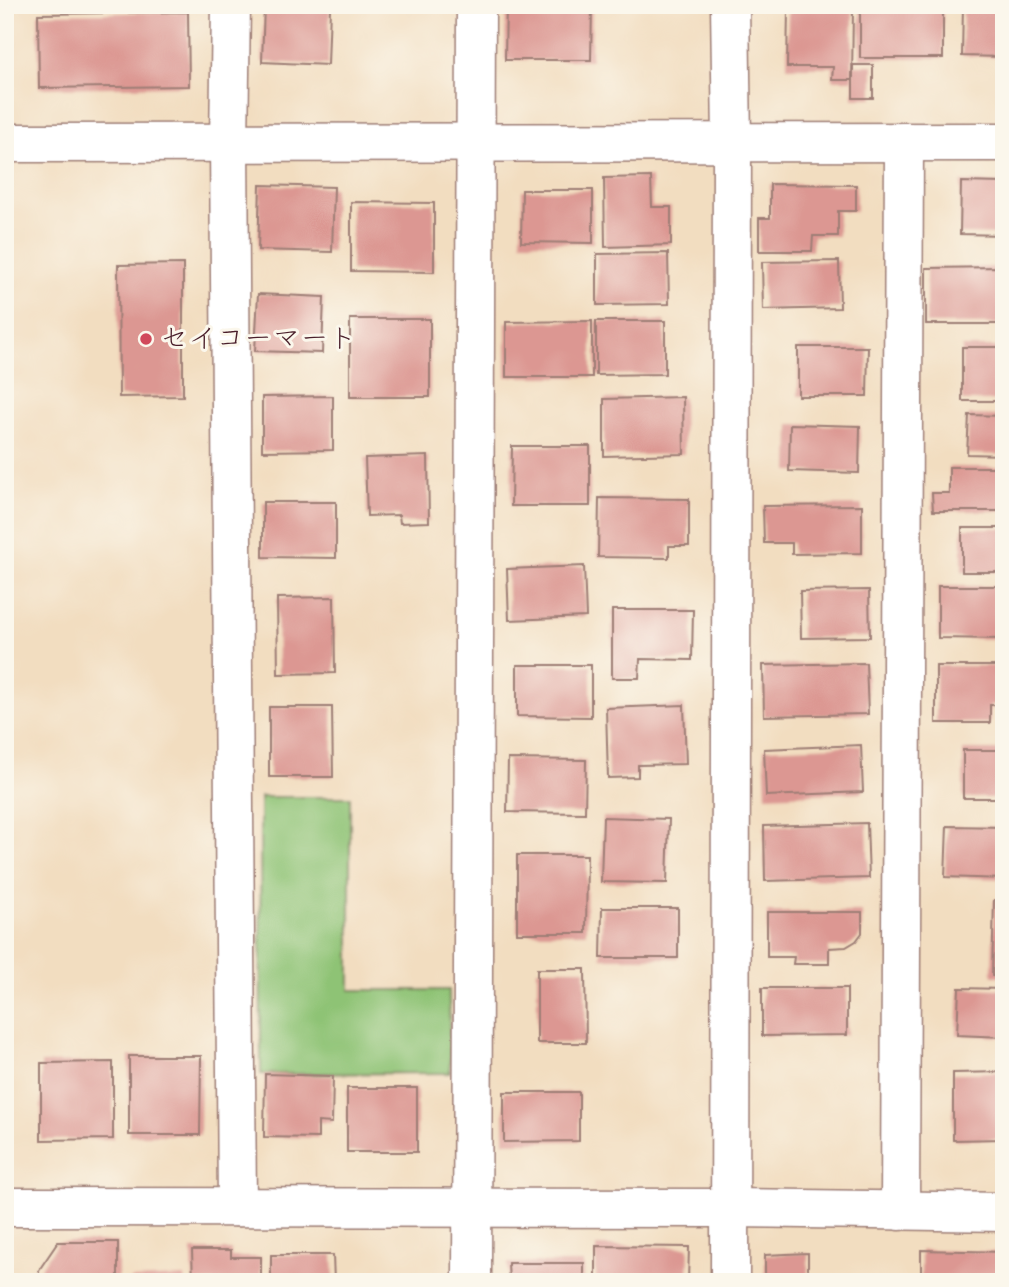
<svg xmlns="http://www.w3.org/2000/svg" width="1009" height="1287" font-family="Mynerve,'Klee One',sans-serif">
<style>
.green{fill:#8ec375;stroke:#6c7150;stroke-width:2}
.building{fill:#dc9792}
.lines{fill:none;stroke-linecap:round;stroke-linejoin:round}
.street-casing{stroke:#9e7e76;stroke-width:41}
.street{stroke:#fff;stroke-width:38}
.poi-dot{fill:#d1495b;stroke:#fbf7ec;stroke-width:2.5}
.labels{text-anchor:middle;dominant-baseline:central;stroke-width:6;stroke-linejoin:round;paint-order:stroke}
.poi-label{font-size:28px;fill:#4a1f2b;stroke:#fbf7ec;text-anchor:start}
</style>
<rect width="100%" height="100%" fill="#fbf7ec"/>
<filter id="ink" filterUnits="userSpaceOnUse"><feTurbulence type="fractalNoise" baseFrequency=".0143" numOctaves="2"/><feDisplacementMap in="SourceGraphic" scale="14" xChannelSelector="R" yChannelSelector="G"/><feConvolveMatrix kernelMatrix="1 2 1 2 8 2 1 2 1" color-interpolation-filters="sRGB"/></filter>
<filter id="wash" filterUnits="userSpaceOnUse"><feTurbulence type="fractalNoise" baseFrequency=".00686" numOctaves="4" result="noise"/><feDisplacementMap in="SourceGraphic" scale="28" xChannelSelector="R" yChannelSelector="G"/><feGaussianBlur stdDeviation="1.57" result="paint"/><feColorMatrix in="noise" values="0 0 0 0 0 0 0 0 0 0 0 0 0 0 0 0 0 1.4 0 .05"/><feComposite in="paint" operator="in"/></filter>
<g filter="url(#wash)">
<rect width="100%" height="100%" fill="#f2ddc0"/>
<polygon class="green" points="260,797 350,797 350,990 449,990 450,1073 261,1074"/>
<g id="blocks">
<g class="building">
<polygon points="506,5 592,5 591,60 505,60"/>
<rect x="860" y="5" width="83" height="53"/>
<polygon points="264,6 330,8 328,65 262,62"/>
<polygon points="963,6 1004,6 1004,57 962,56"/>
<polygon points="853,8 852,80 832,80 833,67 787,67 788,9"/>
<polygon points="188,12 189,86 39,88 38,14"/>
<rect x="853" y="65" width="20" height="33"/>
<polygon points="651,177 652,207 671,207 671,245 605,247 604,178"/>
<polygon points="961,182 1004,183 1004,235 960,234"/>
<polygon points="770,184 856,185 856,211 838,211 838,236 813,236 812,251 759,251 759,218 770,218"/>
<polygon points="260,185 334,187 332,252 258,250"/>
<polygon points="522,190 593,190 593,243 521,242"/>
<polygon points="351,202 434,203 434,272 351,271"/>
<polygon points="668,253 669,304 597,305 597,254"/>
<polygon points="839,261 840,308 763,310 762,262"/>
<polygon points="183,264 183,396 119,397 118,265"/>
<polygon points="1004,267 1004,324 926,324 926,268"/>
<polygon points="258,294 324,297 322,353 255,351"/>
<rect x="350" y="319" width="80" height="78"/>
<polygon points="592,321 592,377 506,377 506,322"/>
<polygon points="596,321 665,321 665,374 596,375"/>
<polygon points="798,347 868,347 867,396 798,396"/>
<rect x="962" y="347" width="42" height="54"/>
<polygon points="333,396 333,450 262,451 262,397"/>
<polygon points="683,397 684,454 604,456 604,399"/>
<polygon points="969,415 1004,416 1004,455 967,454"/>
<polygon points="790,424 860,426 859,473 789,471"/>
<polygon points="512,446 590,446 590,506 511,506"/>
<polygon points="428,456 429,522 400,523 399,515 367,516 365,458"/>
<polygon points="949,467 1004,467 1004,511 933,511 932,493 949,493"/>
<polygon points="599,498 689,499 689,546 669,546 669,558 598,557"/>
<polygon points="263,502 336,502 336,558 263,557"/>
<polygon points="862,505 862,553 792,554 792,543 764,543 763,506"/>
<rect x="962" y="528" width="42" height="44"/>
<polygon points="584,566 586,617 509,620 507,569"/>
<polygon points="938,586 1004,586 1004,639 938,638"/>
<polygon points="869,590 870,637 801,638 800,591"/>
<polygon points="334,597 335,673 278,674 277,598"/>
<polygon points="612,610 693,610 692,660 640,659 639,678 612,678"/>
<polygon points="866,663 868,714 764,716 763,665"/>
<polygon points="517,665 591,665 591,717 517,716"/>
<polygon points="936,666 1004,666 1004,705 990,705 990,723 936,723"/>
<polygon points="684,705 686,764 638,765 638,777 608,778 606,708"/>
<polygon points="269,707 332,707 333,777 269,777"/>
<polygon points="861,745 863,792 766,796 764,749"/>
<rect x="963" y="750" width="41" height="48"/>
<polygon points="508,759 586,760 585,813 507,812"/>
<polygon points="603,817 669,819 667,883 601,882"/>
<polygon points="867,823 869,878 765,881 764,826"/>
<polygon points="947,826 1004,827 1004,879 945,877"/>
<polygon points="517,855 587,855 586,933 517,933"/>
<polygon points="994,900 1004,900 1004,976 992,976"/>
<polygon points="602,908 678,908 678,958 601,958"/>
<polygon points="767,912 862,912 862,933 856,941 846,947 829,948 829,964 793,964 794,957 767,957"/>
<polygon points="537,969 585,969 586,1043 537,1043"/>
<polygon points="762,988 847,988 847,1035 762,1036"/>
<polygon points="959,988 1004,989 1004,1037 957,1035"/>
<polygon points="129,1056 201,1056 200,1135 129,1135"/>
<polygon points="113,1062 113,1139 41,1140 41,1063"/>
<polygon points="1004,1072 1004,1139 953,1140 953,1073"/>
<polygon points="265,1074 333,1076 332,1123 318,1122 318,1138 264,1137"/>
<rect x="347" y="1088" width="70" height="64"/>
<polygon points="504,1092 579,1092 579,1141 504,1142"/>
<polygon points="58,1242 118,1242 118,1282 39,1282 39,1270"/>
<polygon points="596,1246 689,1247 688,1282 596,1282"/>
<polygon points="192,1250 231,1250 231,1257 261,1257 261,1282 193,1282"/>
<polygon points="921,1250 1004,1252 1004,1282 921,1282"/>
<polygon points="808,1253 808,1282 765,1282 765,1255"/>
<polygon points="271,1255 333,1255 334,1282 271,1282"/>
<polygon points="508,1263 584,1263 584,1282 509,1282"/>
<polygon points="185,1277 185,1282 130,1282 130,1279"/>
</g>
</g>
</g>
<g filter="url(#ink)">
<use href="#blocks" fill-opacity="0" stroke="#9e7e76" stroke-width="2"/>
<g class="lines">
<defs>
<g id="street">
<polyline points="231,5 229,143 237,1207"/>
<polyline points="5,143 1004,142"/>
<polyline points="5,1207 731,1208 1004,1212"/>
<polyline points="900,1211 904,142"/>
<polyline points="472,1282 476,5"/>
<polyline points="730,1282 732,141 730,5"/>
</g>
</defs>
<use href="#street" class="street-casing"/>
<use href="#street" class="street"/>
</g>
</g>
<circle class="poi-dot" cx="146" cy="339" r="7"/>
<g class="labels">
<g class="poi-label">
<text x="160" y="339">セイコーマート</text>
</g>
</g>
<rect width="1009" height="1287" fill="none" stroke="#fbf7ec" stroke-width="28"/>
</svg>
